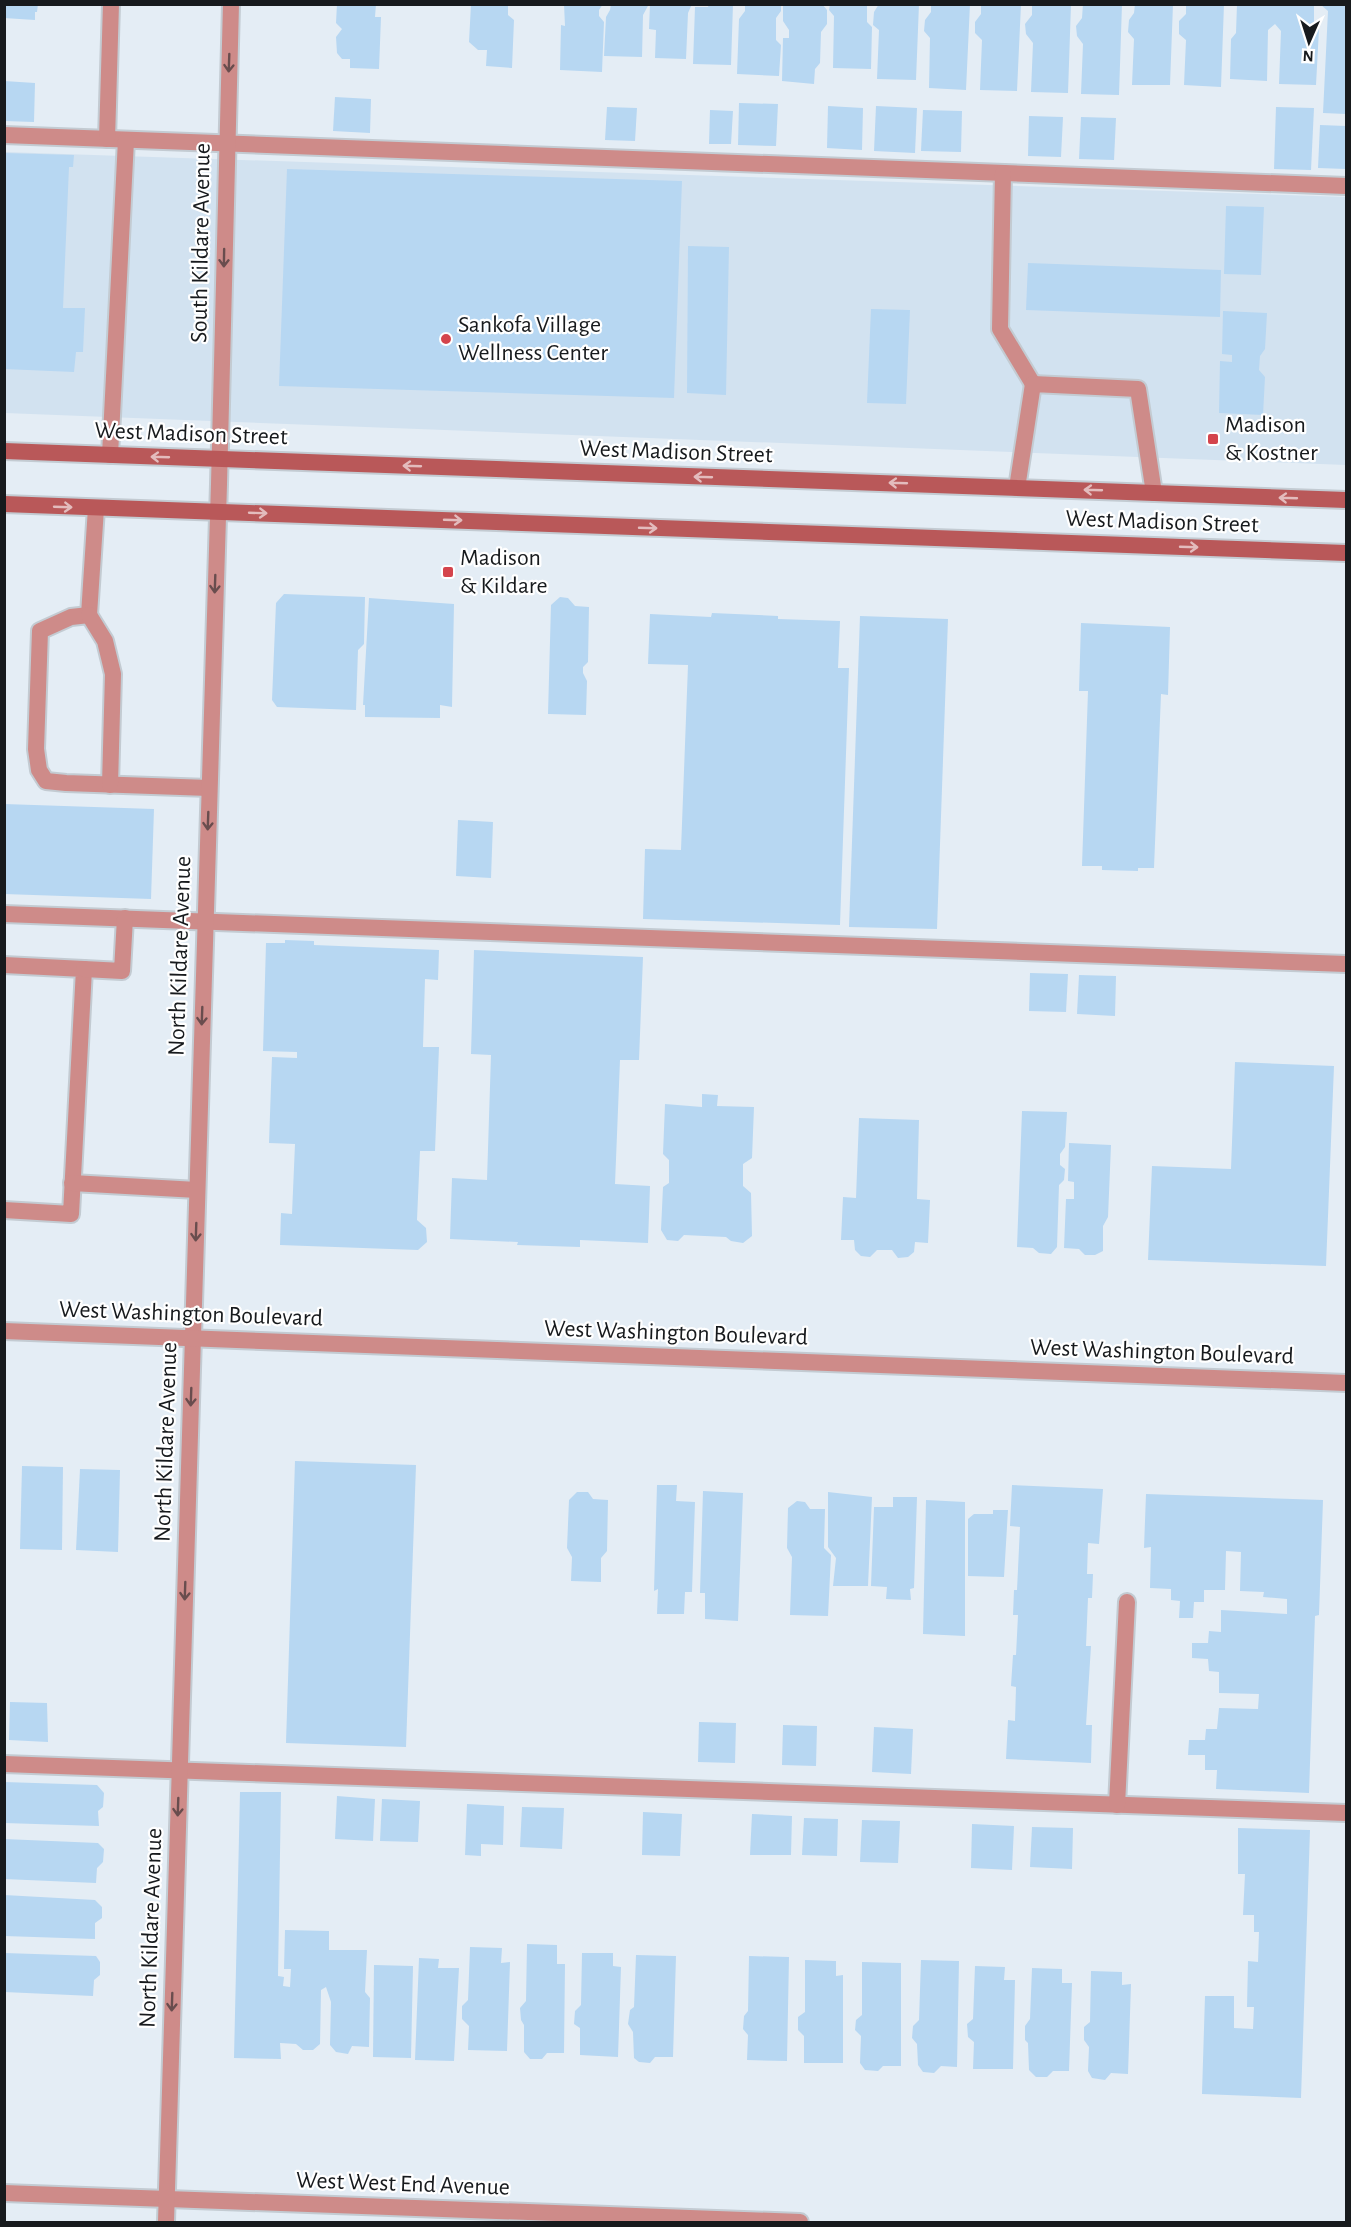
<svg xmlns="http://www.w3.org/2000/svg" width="1351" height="2227" font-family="'Alegreya Sans',sans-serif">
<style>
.built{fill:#d2e2f0}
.building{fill:#b7d7f2}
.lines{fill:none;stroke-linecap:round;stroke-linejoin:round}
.service-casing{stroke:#c3cbd2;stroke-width:20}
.minor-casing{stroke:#c3cbd2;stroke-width:20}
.tertiary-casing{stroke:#c3cbd2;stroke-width:20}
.secondary-casing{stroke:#c3cbd2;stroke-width:20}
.service{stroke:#ce8b89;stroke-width:16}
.minor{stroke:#ce8b89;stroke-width:16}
.tertiary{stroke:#ce8b89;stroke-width:16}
.secondary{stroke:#b95859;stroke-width:16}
.oneway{stroke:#694d4e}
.oneway2{stroke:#e3bcbd}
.poi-dot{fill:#d4444c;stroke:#fff;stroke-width:2}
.labels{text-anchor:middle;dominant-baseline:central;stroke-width:4.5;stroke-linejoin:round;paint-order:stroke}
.street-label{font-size:24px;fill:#171a1d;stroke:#fff}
.poi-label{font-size:24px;fill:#171a1d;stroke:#fff;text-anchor:start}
</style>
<rect width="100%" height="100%" fill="#e4edf5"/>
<polygon class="built" points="5,152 1346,197 1346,465 5,413"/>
<g class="building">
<polygon points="4,4 38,4 37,12 35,12 35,20 4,18"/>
<polygon points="337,4 376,4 375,17 381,17 379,69 350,68 350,59 342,59 337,53 336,37 342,29 336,23"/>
<polygon points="471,4 508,4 508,15 514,20 512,68 486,66 487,50 478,50 469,42"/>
<polygon points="564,4 603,4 599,10 599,16 604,22 602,72 560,70 561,25 565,26"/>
<polygon points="611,4 649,4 643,15 642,57 604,56 606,17 610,10"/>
<polygon points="650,4 692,4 688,13 686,59 655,58 656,30 649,29"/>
<polygon points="709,4 733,4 731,65 693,64 695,7 708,7"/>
<polygon points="745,4 781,4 781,11 776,18 776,40 781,45 779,76 737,74 739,19 745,11"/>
<polygon points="783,4 822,4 827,10 827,24 821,32 820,63 815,69 814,84 782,81 783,38 789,38 789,30 783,21"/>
<polygon points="830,4 867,4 867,22 872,27 871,69 833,68 834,16 829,10"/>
<polygon points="879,4 919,4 916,80 877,79 879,30 873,25 874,12"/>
<polygon points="931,4 970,4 966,90 929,88 930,38 924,31 925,20 931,12"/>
<polygon points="981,4 1021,4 1017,91 980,90 982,40 975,33 975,22 981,14"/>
<polygon points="1032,4 1071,4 1068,93 1031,92 1033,43 1026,34 1025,24 1032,15"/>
<polygon points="1083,4 1122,4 1119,95 1081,94 1083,44 1077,36 1076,26 1082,18"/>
<polygon points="1135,4 1173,4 1170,85 1132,85 1134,39 1128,32 1129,20 1134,13"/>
<polygon points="1186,4 1224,4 1221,87 1184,85 1186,40 1179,34 1179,21 1186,14"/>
<polygon points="1237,4 1314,4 1314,22 1319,29 1316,85 1279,84 1281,31 1275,24 1268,30 1267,81 1230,79 1231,39 1236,33"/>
<polygon points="1320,4 1346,4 1346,114 1323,113 1328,11"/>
<polygon points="4,81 35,83 34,122 4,121"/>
<polygon points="335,97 371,99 370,133 333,131"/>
<polygon points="739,103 778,104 776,146 738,145"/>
<polygon points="828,106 863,108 862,150 827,148"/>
<polygon points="876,106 917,108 915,153 874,151"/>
<polygon points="607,107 637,108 635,141 605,140"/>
<polygon points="1276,107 1314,108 1311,170 1274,169"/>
<polygon points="710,110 733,111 731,144 709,144"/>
<polygon points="923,110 962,111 961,152 921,151"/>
<polygon points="1029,116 1063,117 1061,157 1028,156"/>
<polygon points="1081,117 1116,118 1114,160 1079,159"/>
<polygon points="1320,125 1346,126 1346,169 1318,168"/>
<polygon points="4,153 74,155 73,167 69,167 63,308 85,308 83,352 76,352 74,372 4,369"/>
<polygon points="287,169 682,181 674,398 279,386"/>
<polygon points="1226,206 1264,207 1261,275 1224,274"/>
<polygon points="688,246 729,247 726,395 687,393"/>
<polygon points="1028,263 1221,270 1220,317 1026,310"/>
<polygon points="871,309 910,310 906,404 867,403"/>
<polygon points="1223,311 1267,313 1265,349 1260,356 1259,370 1265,377 1263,415 1219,413 1220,361 1232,362 1232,355 1222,354"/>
<polygon points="284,594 365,597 364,644 358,650 356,710 277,707 272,700 276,603"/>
<polygon points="560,597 568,598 575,606 589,607 588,662 583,667 583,673 587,681 586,715 548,714 551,605"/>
<polygon points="369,598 454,604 452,707 440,705 440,718 365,717 365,705 363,705"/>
<polygon points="712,613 778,616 778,619 840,621 838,668 849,668 840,925 643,919 645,849 681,850 688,665 648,664 650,614 711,617"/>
<polygon points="860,616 948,619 937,929 849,927"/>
<polygon points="1081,623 1170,627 1168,695 1161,694 1154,868 1138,868 1138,871 1102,870 1102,866 1082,866 1088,691 1079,691"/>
<polygon points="4,804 154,809 151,899 4,894"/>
<polygon points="458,820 493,822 491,878 456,876"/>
<polygon points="285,940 314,941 314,945 439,950 438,980 425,979 423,1047 439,1047 435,1151 420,1151 417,1220 426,1228 427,1242 418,1250 280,1245 281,1213 292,1214 295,1144 269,1143 272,1057 297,1058 297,1052 263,1051 266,943 285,943"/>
<polygon points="474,950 643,957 639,1060 620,1060 615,1184 650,1186 648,1243 580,1240 580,1247 517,1245 518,1242 450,1239 452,1178 487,1180 491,1055 471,1054"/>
<polygon points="1030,973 1068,974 1066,1012 1029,1011"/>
<polygon points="1079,975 1116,976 1115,1016 1077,1014"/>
<polygon points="1235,1062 1334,1066 1326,1266 1148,1260 1152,1166 1231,1169"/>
<polygon points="702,1094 718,1095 717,1106 754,1107 752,1158 743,1164 743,1186 751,1193 752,1236 743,1243 731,1241 726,1237 684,1235 678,1241 667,1240 661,1230 663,1187 669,1183 669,1160 663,1154 665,1104 702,1107"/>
<polygon points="1022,1111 1067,1112 1065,1147 1060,1154 1060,1165 1065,1169 1064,1180 1059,1185 1057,1247 1051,1254 1039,1253 1033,1248 1017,1247"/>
<polygon points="859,1118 919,1120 917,1199 930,1200 928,1243 915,1242 914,1252 908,1257 898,1258 892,1250 877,1250 870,1257 861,1256 855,1250 854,1240 841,1240 843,1197 856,1198"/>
<polygon points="1069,1143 1111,1145 1108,1217 1103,1226 1103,1251 1095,1255 1085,1255 1079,1249 1064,1248 1066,1199 1074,1199 1074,1182 1068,1181"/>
<polygon points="295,1461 416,1465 406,1747 286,1743"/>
<polygon points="22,1466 63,1467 62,1550 20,1549"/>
<polygon points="80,1469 120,1470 118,1552 76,1550"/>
<polygon points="657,1485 677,1485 676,1501 695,1502 692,1592 685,1592 684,1614 657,1614 658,1589 654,1591"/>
<polygon points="1012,1485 1103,1489 1099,1544 1088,1543 1087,1574 1093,1574 1092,1598 1088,1598 1086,1646 1091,1646 1086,1725 1092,1725 1091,1763 1006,1759 1008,1720 1015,1721 1016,1687 1011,1686 1013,1655 1016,1655 1018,1615 1013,1615 1014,1590 1017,1590 1020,1527 1010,1526"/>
<polygon points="703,1491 743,1493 738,1621 705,1619 705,1593 700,1593"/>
<polygon points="577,1492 588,1492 593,1499 608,1500 607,1551 601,1558 601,1582 571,1581 572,1557 567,1548 569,1500"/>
<polygon points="828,1492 872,1497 868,1586 833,1586 836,1558 828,1547"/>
<polygon points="1146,1494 1323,1500 1319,1615 1315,1616 1309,1793 1216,1789 1217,1770 1205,1770 1205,1755 1188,1755 1189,1740 1205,1740 1206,1729 1217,1729 1219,1708 1258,1709 1259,1694 1219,1693 1219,1672 1209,1671 1208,1659 1192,1658 1192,1643 1208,1643 1209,1631 1221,1632 1221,1610 1287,1614 1287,1599 1263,1597 1264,1592 1240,1591 1241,1552 1226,1551 1225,1590 1204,1590 1204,1602 1194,1602 1193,1618 1179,1618 1180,1601 1171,1600 1171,1589 1150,1588 1151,1547 1144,1548"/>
<polygon points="893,1497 917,1497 914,1588 910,1589 911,1600 886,1599 887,1587 871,1586 874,1507 893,1507"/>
<polygon points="926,1500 965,1502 965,1636 923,1634"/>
<polygon points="797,1501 805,1502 810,1509 825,1509 824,1548 831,1555 828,1616 790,1615 792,1557 787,1548 788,1508"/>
<polygon points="993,1510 1008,1510 1004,1577 968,1576 968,1519 974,1514 993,1514"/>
<polygon points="10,1702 47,1703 48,1742 9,1740"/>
<polygon points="699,1722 736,1723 735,1763 698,1762"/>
<polygon points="783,1725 817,1726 816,1766 782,1765"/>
<polygon points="874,1727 913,1729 911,1774 872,1772"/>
<polygon points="4,1782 97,1785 104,1793 103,1807 98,1811 99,1826 4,1823"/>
<polygon points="240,1792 281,1792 278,1976 284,1977 283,1986 290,1987 291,1969 284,1969 285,1930 329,1931 329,1950 367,1950 365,1992 370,1998 369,2047 352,2046 348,2054 336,2052 330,2045 331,2002 326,1987 321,1990 320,2044 313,2050 303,2050 296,2044 280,2043 281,2059 234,2058"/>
<polygon points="337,1796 375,1799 373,1841 335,1839"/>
<polygon points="382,1799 420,1801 418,1842 380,1841"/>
<polygon points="467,1804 504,1806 503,1845 481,1844 481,1856 465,1855"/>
<polygon points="522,1807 564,1808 562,1849 520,1847"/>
<polygon points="643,1812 682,1814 680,1856 642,1855"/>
<polygon points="752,1814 792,1816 791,1855 750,1855"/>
<polygon points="804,1818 838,1819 837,1856 802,1855"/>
<polygon points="862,1820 900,1821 898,1863 860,1862"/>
<polygon points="972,1824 1014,1826 1012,1870 971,1868"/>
<polygon points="1032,1827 1073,1828 1072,1869 1030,1867"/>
<polygon points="1238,1828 1310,1830 1301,2098 1202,2094 1205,1996 1234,1996 1234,2028 1253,2029 1254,2007 1247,2007 1248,1961 1258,1962 1259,1932 1254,1932 1254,1915 1243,1915 1245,1874 1238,1874"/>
<polygon points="4,1839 98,1843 104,1849 103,1862 97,1868 96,1883 4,1879"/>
<polygon points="4,1895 95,1900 102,1907 102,1918 95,1923 95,1939 4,1936"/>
<polygon points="527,1944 557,1945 557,1964 565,1964 564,2053 547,2053 542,2059 530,2059 524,2052 524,2025 521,2020 520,2008 526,2001"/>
<polygon points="470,1947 502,1948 501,1963 510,1962 507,2051 468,2050 469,2026 462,2019 462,2006 468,2000"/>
<polygon points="4,1953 96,1956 100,1962 100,1975 94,1980 93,1996 4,1992"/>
<polygon points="582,1953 613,1953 613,1966 621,1967 618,2057 580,2055 580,2028 574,2024 575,2011 581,2005"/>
<polygon points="636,1955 676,1956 673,2057 655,2057 650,2063 639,2062 634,2058 633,2032 628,2024 630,2010 634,2007"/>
<polygon points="749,1956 789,1957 787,2061 747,2060 748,2035 743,2029 744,2016 748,2011"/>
<polygon points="419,1958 439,1959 438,1968 459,1968 454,2061 415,2060"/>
<polygon points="805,1960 836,1961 836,1976 843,1975 843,2063 804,2063 804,2036 798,2030 798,2017 805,2012"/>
<polygon points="921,1960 959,1961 957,2067 941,2066 934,2073 923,2072 918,2065 917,2044 912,2038 913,2026 919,2020"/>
<polygon points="862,1962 901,1963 901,2066 883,2066 878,2071 865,2070 860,2063 861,2036 855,2030 856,2020 862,2015"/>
<polygon points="374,1965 413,1966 411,2058 373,2057"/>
<polygon points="975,1966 1005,1967 1004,1980 1015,1980 1013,2069 973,2069 974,2042 968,2037 967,2024 973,2019"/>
<polygon points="1032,1968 1062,1969 1062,1983 1072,1983 1069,2071 1053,2071 1047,2077 1036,2077 1029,2070 1028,2043 1025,2040 1025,2026 1030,2019"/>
<polygon points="1091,1971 1122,1972 1122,1985 1131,1984 1128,2074 1111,2073 1105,2080 1092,2078 1088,2071 1089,2047 1084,2040 1084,2027 1090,2022"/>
</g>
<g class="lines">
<defs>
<g id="service">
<polyline points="4,135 1346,186"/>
<polyline points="107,139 111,4"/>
<polyline points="1003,173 1000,329 1033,384"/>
<polyline points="110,455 126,140"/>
<polyline points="1017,488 1033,384 1138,389 1154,493"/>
<polyline points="96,508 89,615 71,617 40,631 36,749 39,770 46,781 66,783 209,788"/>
<polyline points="89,615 105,641 113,674 110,785"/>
<polyline points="4,914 1346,964"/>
<polyline points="4,965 84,969 71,1214 4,1210"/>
<polyline points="84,969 122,971 125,918"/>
<polyline points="72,1183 197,1190"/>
<polyline points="4,1764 1346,1813"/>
<polyline points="1117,1805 1127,1602"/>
</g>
<g id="minor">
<polyline points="4,2193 800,2222"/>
<polyline points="166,2222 219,484 231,4"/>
</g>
<polyline id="tertiary" points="4,1331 1346,1383"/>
<g id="secondary">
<polyline points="4,451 1346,500"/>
<polyline points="4,504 1346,553"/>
</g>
</defs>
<use href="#service" class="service-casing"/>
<use href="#minor" class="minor-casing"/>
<use href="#tertiary" class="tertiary-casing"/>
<use href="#secondary" class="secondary-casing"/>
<use href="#service" class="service"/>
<use href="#minor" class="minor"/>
<use href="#tertiary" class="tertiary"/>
<use href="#secondary" class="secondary"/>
</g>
<defs><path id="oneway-shaft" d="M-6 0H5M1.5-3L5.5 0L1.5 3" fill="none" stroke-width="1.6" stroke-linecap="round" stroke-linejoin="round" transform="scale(1.5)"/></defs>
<g class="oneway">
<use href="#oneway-shaft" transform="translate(229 63) rotate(92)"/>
<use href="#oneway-shaft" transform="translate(224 258) rotate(91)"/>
<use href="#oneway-shaft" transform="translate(215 584) rotate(92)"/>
<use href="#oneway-shaft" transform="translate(208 821) rotate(92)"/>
<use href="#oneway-shaft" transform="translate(202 1016) rotate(92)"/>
<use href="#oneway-shaft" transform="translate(196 1232) rotate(92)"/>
<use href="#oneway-shaft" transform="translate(191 1397) rotate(92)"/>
<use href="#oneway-shaft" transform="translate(185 1591) rotate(92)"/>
<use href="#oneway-shaft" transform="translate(178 1807) rotate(92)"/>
<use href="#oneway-shaft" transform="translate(172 2002) rotate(92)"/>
</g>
<g class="oneway2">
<use href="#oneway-shaft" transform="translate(160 457) rotate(-178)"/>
<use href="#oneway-shaft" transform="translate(412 466) rotate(-178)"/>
<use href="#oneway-shaft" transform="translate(703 477) rotate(-178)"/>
<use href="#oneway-shaft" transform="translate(898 483) rotate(-178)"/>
<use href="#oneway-shaft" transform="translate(1093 490) rotate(-178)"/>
<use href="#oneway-shaft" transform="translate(1288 498) rotate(-178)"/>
<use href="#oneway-shaft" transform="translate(63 507) rotate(2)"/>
<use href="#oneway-shaft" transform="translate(258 513) rotate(2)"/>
<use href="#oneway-shaft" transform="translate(453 520) rotate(2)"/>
<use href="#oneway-shaft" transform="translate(648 528) rotate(2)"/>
<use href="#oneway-shaft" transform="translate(1189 547) rotate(2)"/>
</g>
<g class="poi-dot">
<circle cx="446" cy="339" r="6"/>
<rect x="1207" y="433" width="12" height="12" rx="3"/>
<rect x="442" y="566" width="12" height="12" rx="3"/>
</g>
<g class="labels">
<g class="street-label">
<text transform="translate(201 243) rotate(-89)">South Kildare Avenue</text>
<text transform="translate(191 434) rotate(2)">West Madison Street</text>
<text transform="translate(676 452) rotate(2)">West Madison Street</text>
<text transform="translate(1162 522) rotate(2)">West Madison Street</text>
<text transform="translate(180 956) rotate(-88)">North Kildare Avenue</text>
<text transform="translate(191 1314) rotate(2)">West Washington Boulevard</text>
<text transform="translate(676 1333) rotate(2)">West Washington Boulevard</text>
<text transform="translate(1162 1352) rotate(2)">West Washington Boulevard</text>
<text transform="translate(166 1442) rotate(-88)">North Kildare Avenue</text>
<text transform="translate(151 1928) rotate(-88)">North Kildare Avenue</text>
<text transform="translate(403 2184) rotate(2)">West West End Avenue</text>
</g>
<g class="poi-label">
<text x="458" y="325">Sankofa Village<tspan x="458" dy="28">Wellness Center</tspan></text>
<text x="1225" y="425">Madison<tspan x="1225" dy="28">&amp; Kostner</tspan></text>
<text x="460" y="558">Madison<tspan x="460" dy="28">&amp; Kildare</tspan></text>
</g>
</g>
<rect width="1351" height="2227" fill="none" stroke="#171a1d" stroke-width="12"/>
<g transform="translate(1309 42) rotate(183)" stroke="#ffffff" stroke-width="4.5" paint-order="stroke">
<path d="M0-4.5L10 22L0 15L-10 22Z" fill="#171a1d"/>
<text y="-9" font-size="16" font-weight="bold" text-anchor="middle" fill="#171a1d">N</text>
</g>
</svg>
